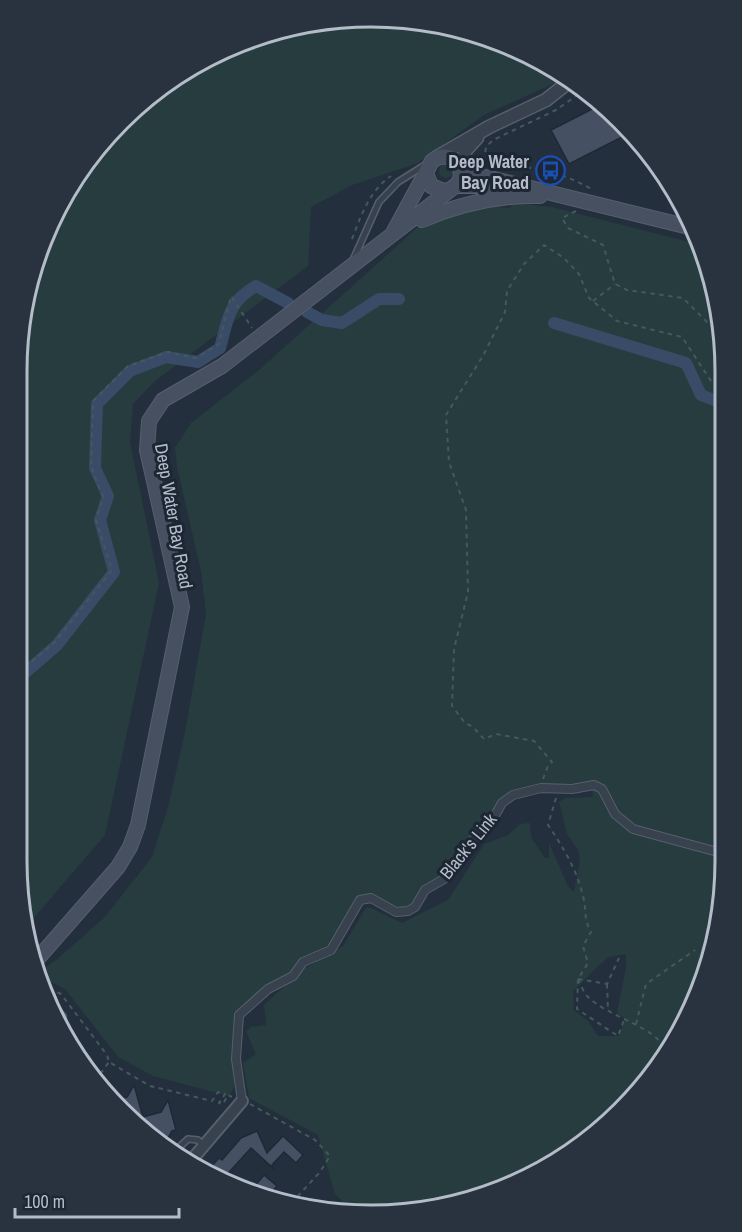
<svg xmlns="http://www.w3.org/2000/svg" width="742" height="1232" font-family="'Archivo Narrow',sans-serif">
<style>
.green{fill:#263c3f;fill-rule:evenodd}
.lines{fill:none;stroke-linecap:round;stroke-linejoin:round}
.canal{stroke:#394c67;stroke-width:12}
.building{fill:#455162;stroke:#1f2835;stroke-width:1.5}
.service-casing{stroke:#565f6c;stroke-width:8}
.pedestrian-casing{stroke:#565f6c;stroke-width:10}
.minor-casing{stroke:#565f6c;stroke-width:14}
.tertiary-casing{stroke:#565f6c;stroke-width:15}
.secondary-casing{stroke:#565f6c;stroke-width:16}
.path{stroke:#44595c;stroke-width:2;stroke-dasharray:4.5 4.5;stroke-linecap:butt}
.service{stroke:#38414e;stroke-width:5}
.pedestrian{stroke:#38414e;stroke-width:8}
.minor{stroke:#38414e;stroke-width:10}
.tertiary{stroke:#38414e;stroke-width:12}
.secondary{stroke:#465061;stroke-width:14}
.labels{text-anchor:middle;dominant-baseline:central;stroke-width:6;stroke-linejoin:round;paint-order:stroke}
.poi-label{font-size:18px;font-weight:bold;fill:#b4bcc9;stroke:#1d2633;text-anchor:end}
.street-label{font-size:18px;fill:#b4bcc9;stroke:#1d2633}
.rim{fill:none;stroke:#b4bcc9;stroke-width:3}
</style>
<rect width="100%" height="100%" fill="#242f3e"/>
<g class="green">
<polygon points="324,20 462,28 561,77 557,82 484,115 418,163 352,185 311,207 308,266 155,381 133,404 130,442 159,583 105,835 27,926 17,861 19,325 43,236 90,155 193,64"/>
<circle cx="446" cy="171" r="7"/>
<path d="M512,203L552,207L701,245L707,257L725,347L723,907L699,996L652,1077L568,1156L485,1197L371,1215L352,1212L335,1194L318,1135L249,1098L243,1063L256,1054L246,1031L251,1027L266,1025L264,1005L302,970L343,946L366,908H371L402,923L448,900L484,844L508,835L520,824L530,823L531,837L545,858H549V843L568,886L574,892L580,860L578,850L567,834L559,802L566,798L593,797L592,784L511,793L447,875L407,909L400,910L358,898L329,949L236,1013L234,1087L229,1096L153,1076L118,1057L65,989L35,974L55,961L104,918L152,857L168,807L184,737L206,614L201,571L177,467L175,448L191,423L259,370L418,227L483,206L510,208ZM626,954V968L617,1013L625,1019L619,1036H598L588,1021L574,1010L573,991L608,957Z"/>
</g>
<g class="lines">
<g class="canal">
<polyline points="307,312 322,320 342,323 379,299 399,299"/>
<polyline points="554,323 686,363 701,395 724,404"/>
<path d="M18,679L57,645L114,572L100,520L108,496L95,468L97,404L130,371L166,357L198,362L220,348C228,319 228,302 256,286L288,303"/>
<polyline points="17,791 22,771 17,757"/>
</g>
</g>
<g class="building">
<polygon points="600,105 626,135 569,164 551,130"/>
<polygon points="134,1085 143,1117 161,1112 168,1100 176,1130 172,1131 168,1138 157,1140 117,1103 123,1101 123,1098 127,1097"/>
<polygon points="257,1131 267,1153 283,1136 303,1155 296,1163 284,1152 272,1165 274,1169 251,1148 222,1180 206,1172 219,1158 222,1160 241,1138"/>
<polygon points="264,1175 277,1186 266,1198 249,1193"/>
</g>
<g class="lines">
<defs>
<g id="service">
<polyline points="353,260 379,202 398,182 425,165"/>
<polyline points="51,1004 63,1016 64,1028"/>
<polyline points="172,1154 188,1139 198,1140 204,1146"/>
</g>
<polyline id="pedestrian" points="242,1101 236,1059 239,1015 268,989 293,976 303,962 331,950 360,900 371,898 396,912 408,911 415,907 425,890 449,876 478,832 493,819 502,803 513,795 541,788 572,789 594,785 602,789 615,814 633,829 714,851 723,851"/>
<polyline id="minor" points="189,1163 242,1101"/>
<g id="tertiary">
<polyline points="437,157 489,127 546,100 570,81"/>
<polyline points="460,167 466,150 477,138"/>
</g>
<g id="secondary">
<polyline points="461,171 693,228"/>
<polyline points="455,186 505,186"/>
<path d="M422,220C460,204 499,195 540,196"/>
<path d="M394,231L432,161C458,143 475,186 444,191L431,186L426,173"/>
<polyline points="33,964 118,867 130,847 138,825 182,607 147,450 149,421 163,400 222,366 450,190"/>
</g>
</defs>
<use href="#service" class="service-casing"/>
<use href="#pedestrian" class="pedestrian-casing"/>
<use href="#minor" class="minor-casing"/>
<use href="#tertiary" class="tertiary-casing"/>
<use href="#secondary" class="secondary-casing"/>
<g class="path">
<path d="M586,89L556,110L493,140L486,147L485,155L490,163L496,166C533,166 560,171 593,190"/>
<polyline points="576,211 562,218 568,228 603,245 615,284 627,290 683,298 723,338"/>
<path d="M352,239C361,216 369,191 391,176"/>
<polyline points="593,301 615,284"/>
<polyline points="18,673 55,642 112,570 96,520 103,497 91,467 93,401 128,366 168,352 196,358 219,344 231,296 252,328"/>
<polyline points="17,771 17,767"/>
<polyline points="543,779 548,766 552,762 534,741 496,734 484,739 473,727 465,723 452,706 454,649 468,592 466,510 449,462 446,415 484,354 505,312 507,291 524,264 544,245 564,258 579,274 589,298 617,321 682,337 713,384 725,386"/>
<path d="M556,798L548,825C563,847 577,870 583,896C587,911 583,918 591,932L583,946L588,963L578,979L577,1009L618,1036L624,1020"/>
<path d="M578,979C581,984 583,992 587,996C607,1017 657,1026 667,1052"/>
<polyline points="578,979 607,984 619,958"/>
<polyline points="607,984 608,1010"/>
<polyline points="41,985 61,994 107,1055 109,1062 150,1086 212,1101 218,1092 225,1094 219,1103 223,1104 228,1095 232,1097"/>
<polyline points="636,1024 646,984 695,950"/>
<polyline points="95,1081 109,1062"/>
<polyline points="250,1104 315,1140 330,1156 320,1172 297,1197 326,1208"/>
</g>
<use href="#service" class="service"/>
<use href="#pedestrian" class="pedestrian"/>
<use href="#minor" class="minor"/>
<use href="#tertiary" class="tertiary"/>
<use href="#secondary" class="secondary"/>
</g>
<defs>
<symbol id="bus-ring" viewBox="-11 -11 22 22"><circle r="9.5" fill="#1d2633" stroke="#1a4fb4" stroke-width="1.5"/><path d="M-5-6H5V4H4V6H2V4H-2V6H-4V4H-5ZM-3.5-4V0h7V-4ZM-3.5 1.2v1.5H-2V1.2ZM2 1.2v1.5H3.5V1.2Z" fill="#1a4fb4"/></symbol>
</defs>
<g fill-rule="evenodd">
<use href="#bus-ring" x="534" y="154" width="33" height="33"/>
</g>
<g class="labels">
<g class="poi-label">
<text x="529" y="161">Deep Water<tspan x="529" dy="21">Bay Road</tspan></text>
</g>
<g class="street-label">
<text transform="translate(174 516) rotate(80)">Deep Water Bay Road</text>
<text transform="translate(468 846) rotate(-51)">Black's Link</text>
</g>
</g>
<path d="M0 0H742V1232H0ZM371 27H371A344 344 0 0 1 715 371V861A344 344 0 0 1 371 1205H371A344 344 0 0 1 27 861V371A344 344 0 0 1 371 27Z" fill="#29323f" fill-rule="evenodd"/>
<path class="rim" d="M371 27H371A344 344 0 0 1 715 371V861A344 344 0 0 1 371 1205H371A344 344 0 0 1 27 861V371A344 344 0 0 1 371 27Z"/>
<path d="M15 1208v9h164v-9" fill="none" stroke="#b4bcc9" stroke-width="3"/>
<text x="24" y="1208" font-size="18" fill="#b4bcc9" stroke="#1d2633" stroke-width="4.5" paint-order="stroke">100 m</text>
</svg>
